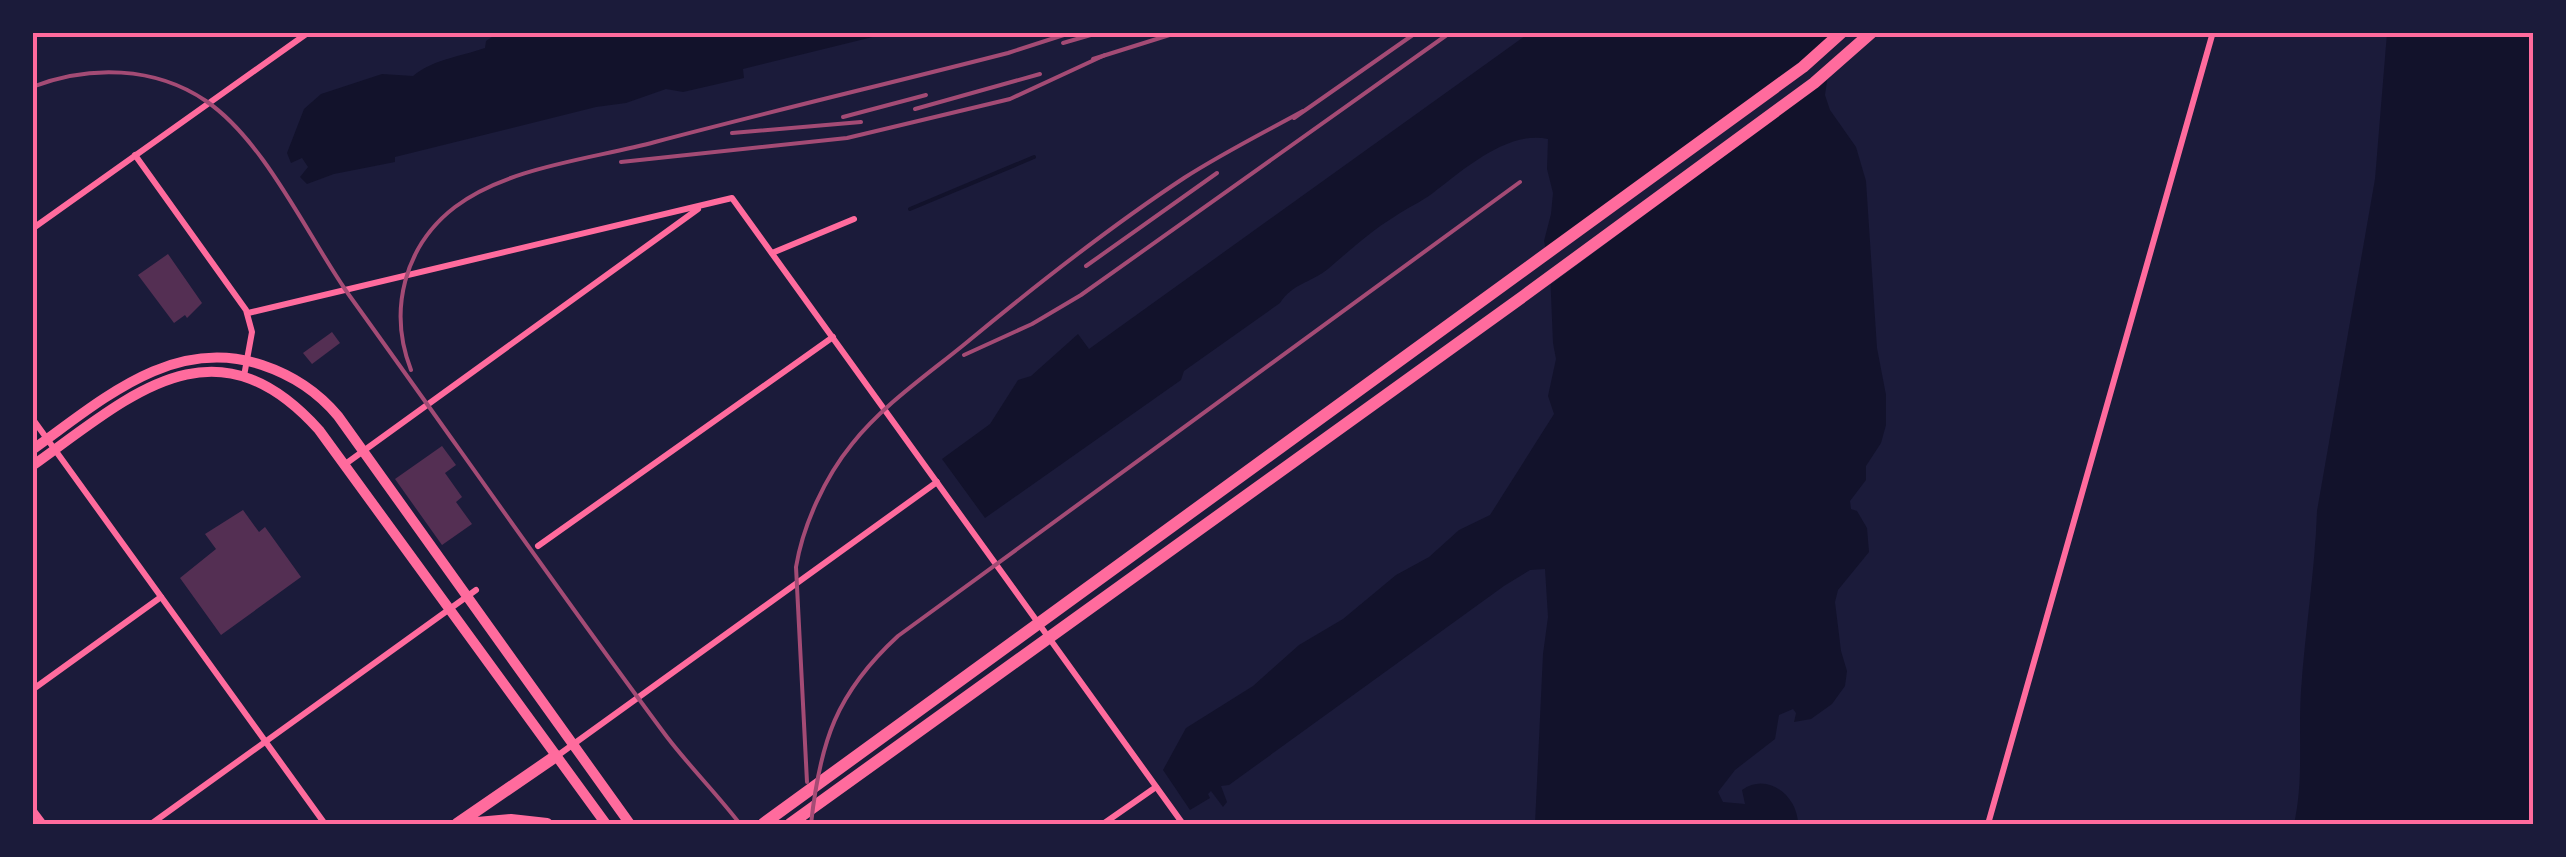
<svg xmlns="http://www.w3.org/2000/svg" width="2566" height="857" font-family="Jost,sans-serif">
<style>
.water{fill:#12122b}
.pier{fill:#1b1b3a}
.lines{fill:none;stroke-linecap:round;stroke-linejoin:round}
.stream{stroke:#12122b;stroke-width:4}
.building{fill:#542f53}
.minor{stroke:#ff6b9d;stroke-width:6}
.primary{stroke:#ff6b9d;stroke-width:10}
.motorway{stroke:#ff6b9d;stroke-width:12}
.rail{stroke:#a44b75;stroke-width:4}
.neatline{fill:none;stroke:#ff6b9d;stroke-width:4}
</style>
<rect width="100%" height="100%" fill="#1b1b3a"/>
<g class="water">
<path d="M525,32H889V33L743,69L744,78L683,92L666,89L626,103L596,107L395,157V162L334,174L307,184L300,177L308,167L302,158L291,163L287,153L304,109L321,94L382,74L413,76C434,59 459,57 485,48L486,41L498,33Z"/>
<path d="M1529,33H1834L1825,95L1830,110L1856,147L1866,181L1877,348L1886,395V425L1881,443L1866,466V480L1850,501L1851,509L1857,511L1867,528L1869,552L1838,590L1835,602L1841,651L1847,671L1845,686L1832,704L1811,719L1794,722L1796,713L1793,709L1779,715L1775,739L1735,770L1718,792L1723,802L1745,804L1742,790C1768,771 1798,797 1798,824H1535L1543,654L1548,617L1545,569L1530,570L1504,586L1229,785L1221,786L1227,802L1223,807L1211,791L1208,794L1210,798L1190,810L1163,770L1186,728L1253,686L1299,645L1343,619L1396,575L1429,557L1459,530L1490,515L1554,414L1548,396L1556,359L1553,343L1550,271L1544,241L1551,214L1553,193L1547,169L1548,139C1508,130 1463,170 1433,193C1421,202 1407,208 1394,217C1371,231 1349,251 1328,269C1310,283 1292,284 1280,303L1184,371L1181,380L985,518L942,459L990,424L1018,380L1031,376L1078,334L1089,349Z"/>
<path d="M2387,33H2533V824H2294C2304,780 2298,736 2301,691C2305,631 2315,571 2317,511L2375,179Z"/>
</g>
<polygon class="pier" points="1839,32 1829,65 1831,77 1546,288 1541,255"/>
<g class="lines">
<polyline class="stream" points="910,209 1034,157"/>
</g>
<g class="building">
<polygon points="168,254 202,303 187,318 185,315 174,323 138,275"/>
<polygon points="332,332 340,343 312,364 303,353"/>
<polygon points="442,446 456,465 445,473 462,497 456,502 472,524 442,545 395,479"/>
<polygon points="243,510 259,532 265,527 301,577 221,635 180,578 216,549 205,534"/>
</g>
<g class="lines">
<g class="minor">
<polyline points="135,155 246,310 252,332 244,376"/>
<polyline points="32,229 309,32"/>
<polyline points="772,253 854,219"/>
<polyline points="248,313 732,198 1183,824"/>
<polyline points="32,418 325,824"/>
<polyline points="344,465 698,209"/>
<polyline points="538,546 833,337"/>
<polyline points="32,690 161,597"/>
<polyline points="557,756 937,482"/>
<polyline points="32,808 44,824"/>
<polyline points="151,824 476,590"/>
<polyline points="1103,824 1156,787"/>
<polyline points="1988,824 2213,32"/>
</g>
<g class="primary">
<path d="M32,450C101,401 172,335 262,365C292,375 318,392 338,416L630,824"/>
<path d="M32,466C129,397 214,313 319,430L606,824"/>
</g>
<g class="motorway">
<polyline points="457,824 556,756"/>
<polyline points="466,824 511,820 547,824"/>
<polyline points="763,824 1803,67 1842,32"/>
<polyline points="790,824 1525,295 1814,83 1872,32"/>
</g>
<g class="rail">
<polyline points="1063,43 1101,32"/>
<polyline points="1093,59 1179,32"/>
<path d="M32,87C89,65 155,66 206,101C265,141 308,237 349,295C455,442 559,592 667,737C690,767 717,794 740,824"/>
<polyline points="915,109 1040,74"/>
<polyline points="843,117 926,95"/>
<polyline points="1294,118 1417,32"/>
<polyline points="732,133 861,122"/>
<polyline points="621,162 847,138 1010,99 1105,55"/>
<polyline points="1086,266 1217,173"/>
<polyline points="964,355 1032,324 1081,295 1451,32"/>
<path d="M411,370C388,311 404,246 455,207C507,167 592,159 655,142C772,111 891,83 1008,53L1073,32"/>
<path d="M807,782L796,567C803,525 825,477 852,444C883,405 927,375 966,343C1036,285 1108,228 1184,178C1223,153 1263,133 1303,111"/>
<path d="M811,824C820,742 836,693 898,636L1520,182"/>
</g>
</g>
<rect width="2566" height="857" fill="none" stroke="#1b1b3a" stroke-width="70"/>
<rect x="35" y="35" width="2496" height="787" class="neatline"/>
</svg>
